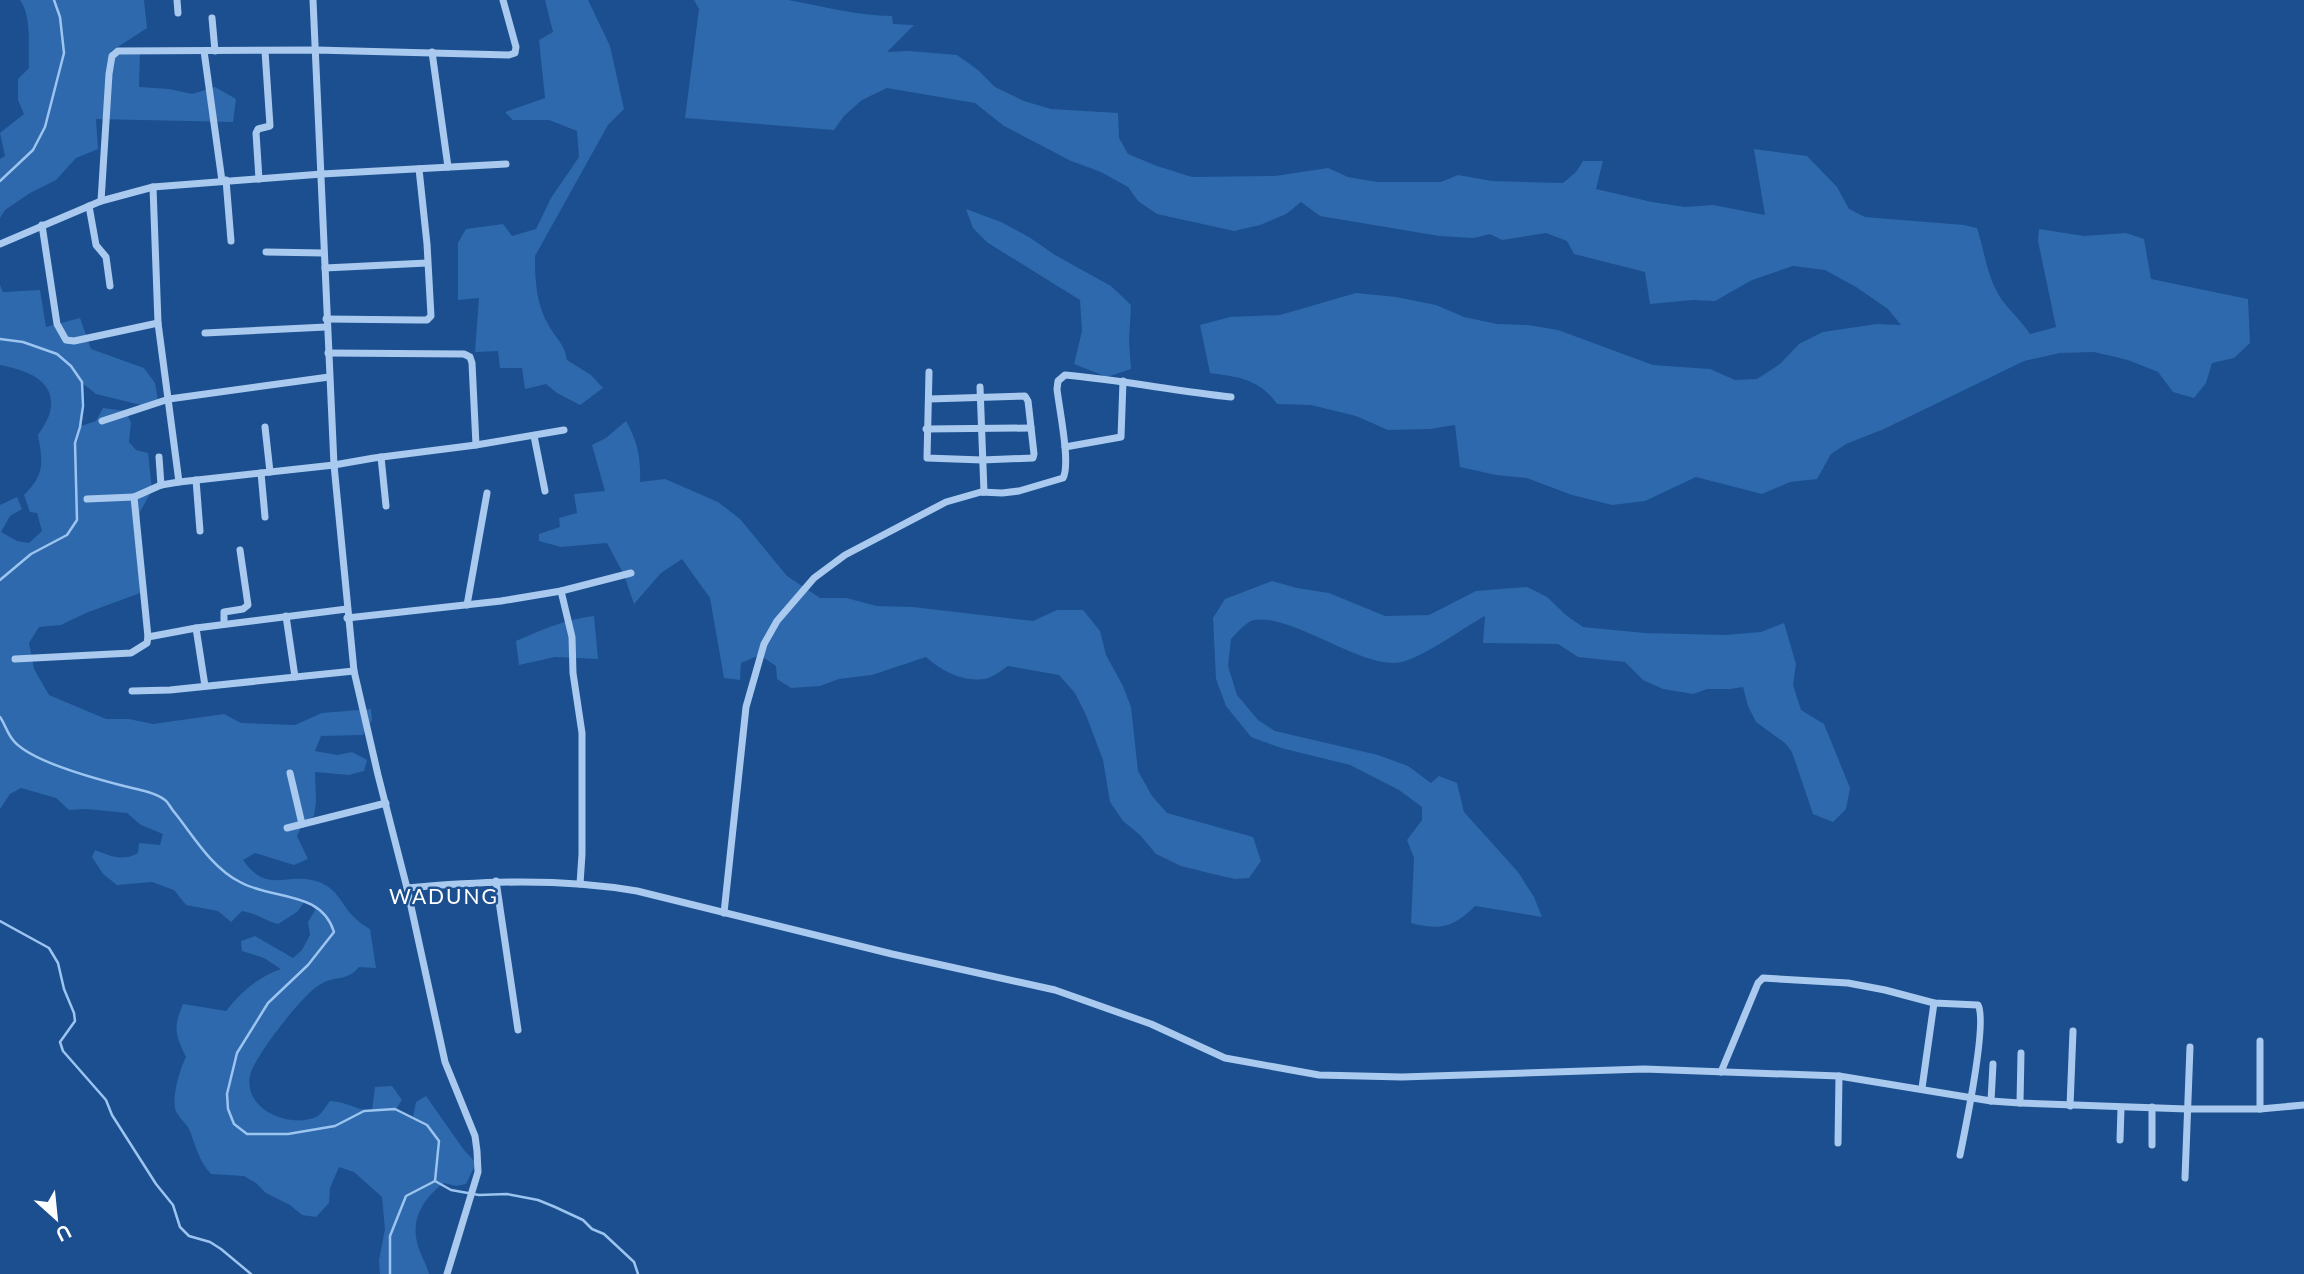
<svg xmlns="http://www.w3.org/2000/svg" width="2304" height="1274" font-family="Lato,sans-serif">
<style>
.green{fill:#2e69ad}
.lines{fill:none;stroke-linecap:round;stroke-linejoin:round}
.stream{stroke:#9cc4f0;stroke-width:2.5}
.minor{stroke:#a9c9ee;stroke-width:7}
.labels{text-anchor:middle;dominant-baseline:central;stroke-width:5;stroke-linejoin:round;paint-order:stroke}
.quarter-label{font-size:21px;letter-spacing:2px;fill:#fff;stroke:#1b4f8f}
</style>
<rect width="100%" height="100%" fill="#1b4f8f"/>
<g class="green">
<path d="M20,0H144L147,28L110,52L140,50L139,87L169,89L192,94L215,87L236,99L233,122L96,119L98,149L76,158L56,180L30,193L5,210L0,218V159L5,156L0,133L24,114L18,100V79L29,68C28,48 32,16 20,0Z"/>
<path d="M545,0H588L610,46L624,109L608,125L535,256C535,281 536,304 549,326C557,340 564,343 567,360L591,375L603,388L580,405L557,393L546,384L525,389L522,368H500L498,351L475,352L479,298L458,300V243L466,229L503,224L512,236L536,229L551,198L579,157L577,131L549,120H513L505,112L545,98L539,40L553,32Z"/>
<path d="M694,0C722,0 763,0 788,0C823,6 857,16 892,16L893,24L914,25L887,52L910,51L957,55L978,70L995,87L1024,101L1051,109L1118,113L1119,138L1128,154L1157,166L1192,177L1275,176L1328,168L1348,177L1377,182H1441L1458,175L1492,181L1563,183L1576,172L1583,161H1603L1596,189L1652,202L1685,207L1713,205L1765,215L1754,149L1807,156L1837,187L1849,209L1865,217L1964,225L1977,228C1983,246 1986,268 1994,286C2002,305 2019,317 2030,334L2056,327L2038,241L2039,229L2084,236L2126,233L2144,239L2151,279L2248,299L2250,343L2234,358L2212,363L2206,383L2194,398L2173,392L2158,372L2128,360L2094,352L2060,353L2024,361L1884,429L1846,444L1831,454L1817,479L1790,482L1762,494L1696,477L1645,501L1612,505L1572,495L1527,478L1496,475L1460,467L1455,425L1430,429L1388,430L1356,416L1311,405L1277,404C1260,379 1238,377 1210,373L1200,325L1230,317L1280,315L1356,293L1396,297L1436,305L1464,317L1497,324L1528,325L1558,330L1653,365L1710,369L1735,380L1757,379L1780,364L1799,344L1823,332L1877,324L1901,325L1888,309L1856,287L1825,270L1793,266L1752,280L1715,301L1693,300L1650,304L1645,272L1574,254L1567,241L1546,233L1502,240L1490,234L1474,238L1439,236L1320,216L1301,202L1286,214L1260,225L1234,231L1157,214L1138,201L1128,187L1101,172L1071,161L1004,126L975,103L887,88L862,100L844,116L834,130L685,118L699,9Z"/>
<polygon points="966,209 1001,222 1029,237 1055,255 1111,286 1131,305 1129,341 1131,369 1107,377 1074,364 1082,331 1080,300 988,243 973,228"/>
<path d="M0,285L3,292L40,290L46,327L80,318L91,349L144,368L155,383L159,406L141,405L96,394L82,383L81,426L96,421L103,408L126,411L131,423L129,442L136,450L148,453L152,490L140,512L137,541L140,593L86,613L61,625L39,627L29,643L34,669L49,695L106,719H129L153,724L224,714L241,723L295,725L322,713L371,709L372,720L363,735L321,736L315,751L337,755L352,752L367,760L364,771L349,775L315,772L316,802L314,816L303,823L297,836L308,859L294,865L255,853L243,860C267,893 281,874 312,880C339,886 340,905 356,919C360,923 365,926 370,929L376,968L359,967C347,982 336,975 321,984C303,993 258,1053 251,1072C240,1108 288,1129 316,1117C322,1114 326,1106 330,1101C347,1101 358,1112 372,1110L375,1087L392,1086L402,1100L396,1109L413,1117L416,1102L426,1096L464,1150L476,1163L466,1184L456,1186L444,1183C425,1197 411,1217 417,1242C419,1252 426,1263 429,1274H380L379,1260L385,1229L382,1197L354,1172L339,1167L330,1188L329,1203L316,1217L302,1215L290,1205L266,1193L256,1183L244,1176L211,1174C198,1160 196,1146 189,1129C186,1123 179,1118 176,1111C171,1099 180,1068 186,1057C175,1034 173,1028 183,1004L226,1011C241,992 258,977 281,969L264,958L242,951L241,941L255,936L293,958L302,950L310,935L308,922L317,907L305,901L297,912L278,924C265,921 256,913 242,911L231,922L218,911L186,905L174,890L152,882L117,885L103,874L92,857L95,850C110,856 124,862 138,853L139,843L160,845L163,834L141,825L127,813L86,809L69,810L56,798L21,788L10,794L0,809V505L17,497L22,509L10,516L1,532L17,541L29,543L42,531L37,513L30,512L24,495C45,474 43,463 38,435C43,427 51,416 51,405C53,378 21,369 0,365Z"/>
<path d="M626,421C638,442 641,459 640,482L665,479L718,502L740,519L787,576L820,598H846L877,606L913,607L1033,621L1057,610H1083L1100,631L1106,655L1123,686L1131,707L1138,771L1152,796L1167,813L1253,837L1261,861L1249,878L1235,879L1213,874L1181,866L1156,854L1140,835L1123,821L1110,802L1103,760L1086,715L1075,693L1059,675L1008,666C1002,670 995,676 988,678C965,684 942,671 926,657L872,675L839,679L820,686L791,688L777,679L776,666L760,655L741,663L740,680L724,678L710,598L682,559L661,573L634,604L624,575L607,543L561,547L539,541V534L560,527L559,518L577,513L574,494L605,491L592,445L606,438Z"/>
<path d="M1272,581L1297,588L1329,593L1385,616L1429,615L1476,591L1527,587L1547,597L1567,616L1583,627L1645,633L1725,635L1761,632L1784,623L1796,664L1793,685L1801,710L1824,724L1850,788L1846,809L1833,822L1813,814L1792,752L1785,743L1756,722L1748,706L1743,687L1730,689H1707L1693,694L1663,689L1643,680L1625,662L1578,657L1558,644L1483,643L1485,616C1464,627 1418,662 1395,663C1354,664 1285,610 1251,621C1244,624 1236,634 1231,639L1228,666L1237,695L1258,720L1275,731L1378,755L1408,766L1431,783L1439,776L1457,783L1464,812L1518,872L1534,897L1542,917L1475,906C1454,927 1441,931 1411,923L1414,858L1407,840L1422,820V807L1399,790L1350,765L1281,748L1251,737L1226,706L1216,679L1213,618L1225,599Z"/>
<path d="M594,616L598,659L555,657L519,665L516,641C541,630 566,619 594,616Z"/>
</g>
<g class="lines">
<g class="stream">
<polyline points="0,181 33,150 45,127 64,53 60,17 54,0"/>
<polyline points="0,339 23,342 57,354 71,366 82,382 83,406 80,427 75,443 77,520 67,535 31,554 0,580"/>
<path d="M0,717C5,724 7,733 13,740C29,761 93,778 120,785C134,789 153,791 165,800C169,803 171,809 175,813C194,837 212,868 240,882C272,900 321,890 334,932L308,965L268,1003L237,1053L227,1094L228,1109L234,1124L247,1134H288L335,1126L364,1111L395,1109L427,1125L439,1141L435,1181"/>
<polyline points="0,921 49,948 58,963 64,989 74,1013 75,1021 60,1042 63,1051 106,1100 112,1115 156,1184 173,1205 180,1227 189,1236 210,1242 221,1249 251,1274"/>
<polyline points="435,1181 451,1190 479,1195 507,1194 538,1200 555,1207 583,1220 592,1229 604,1234 634,1262 638,1274"/>
<polyline points="390,1274 390,1236 406,1196 435,1181"/>
</g>
<g class="minor">
<polyline points="177,0 178,13"/>
<polyline points="313,0 334,465 354,671 378,775 407,888 445,1062 475,1136 477,1151 478,1172 447,1274"/>
<polyline points="212,18 215,51"/>
<polyline points="204,51 222,181"/>
<polyline points="432,52 448,167"/>
<polyline points="259,179 256,133 258,129 270,126 265,51"/>
<polyline points="226,180 231,241"/>
<polyline points="153,187 158,323 179,482"/>
<polyline points="101,201 109,74 112,56 118,51 316,50 509,55 515,53 516,47 503,0"/>
<polyline points="89,206 96,245 106,257 110,286"/>
<polyline points="42,225 57,324 66,340 74,341 158,323"/>
<polyline points="0,244 101,201 153,187 322,174 506,164"/>
<polyline points="266,252 324,253"/>
<polyline points="325,268 427,263"/>
<polyline points="326,319 419,320 427,320 431,316 427,244 419,169"/>
<polyline points="205,333 326,327"/>
<polyline points="328,353 464,354 470,357 472,363 476,445"/>
<polyline points="929,372 927,458 982,460 1033,458 1034,454 1028,401 1025,396 929,399"/>
<polyline points="980,387 984,492"/>
<polyline points="102,421 169,399 329,377"/>
<polyline points="265,427 270,472"/>
<polyline points="926,429 1031,428"/>
<polyline points="534,436 545,491"/>
<polyline points="1065,447 1121,437 1123,381"/>
<polyline points="159,457 161,485"/>
<polyline points="381,457 386,506"/>
<polyline points="261,473 265,517"/>
<polyline points="196,480 200,531"/>
<polyline points="87,499 134,497"/>
<polyline points="561,591 572,637 573,673 582,733 582,854 580,884"/>
<polyline points="467,605 487,493"/>
<polyline points="286,616 295,677"/>
<polyline points="347,618 501,601 561,591 631,573"/>
<polyline points="224,624 224,612 243,609 248,605 240,550"/>
<polyline points="196,628 205,686"/>
<polyline points="148,637 196,628 347,609"/>
<polyline points="15,659 131,653 147,643 148,637 134,497 161,485 179,482 334,465 374,458 476,445 564,430"/>
<polyline points="132,691 170,690 354,671"/>
<polyline points="290,773 302,824"/>
<polyline points="287,828 386,803"/>
<polyline points="496,881 518,1030"/>
<path d="M407,888C485,881 560,878 637,891L892,954L1055,990L1151,1024L1225,1058L1319,1075L1402,1077L1644,1069L1839,1076L1991,1101L2020,1103L2187,1109H2260L2304,1105"/>
<path d="M724,913L746,707L764,644L777,621L814,578L845,555L946,502L981,492L1002,493L1019,491L1063,478C1071,464 1059,408 1057,389L1058,381L1065,375C1121,380 1175,391 1231,397"/>
<polyline points="2260,1041 2260,1109"/>
<path d="M1721,1072L1758,983L1763,978L1848,983L1885,990L1934,1003L1978,1005C1988,1022 1965,1130 1960,1155"/>
<polyline points="1922,1088 1934,1003"/>
<polyline points="1991,1101 1993,1064"/>
<polyline points="2020,1103 2021,1053"/>
<polyline points="2070,1106 2073,1031"/>
<polyline points="2120,1140 2121,1108"/>
<polyline points="1838,1143 1839,1076"/>
<polyline points="2152,1145 2152,1107"/>
<polyline points="2185,1178 2190,1047"/>
</g>
</g>
<g class="labels">
<g class="quarter-label">
<text x="444" y="895">WADUNG</text>
</g>
</g>
<g transform="translate(56 1218) rotate(153)" stroke="#1b4f8f" stroke-width="5" paint-order="stroke">
<path d="M0-5L12 26L0 18L-12 26Z" fill="#ffffff"/>
<text y="-10" font-size="19" font-weight="bold" text-anchor="middle" fill="#ffffff">U</text>
</g>
</svg>
